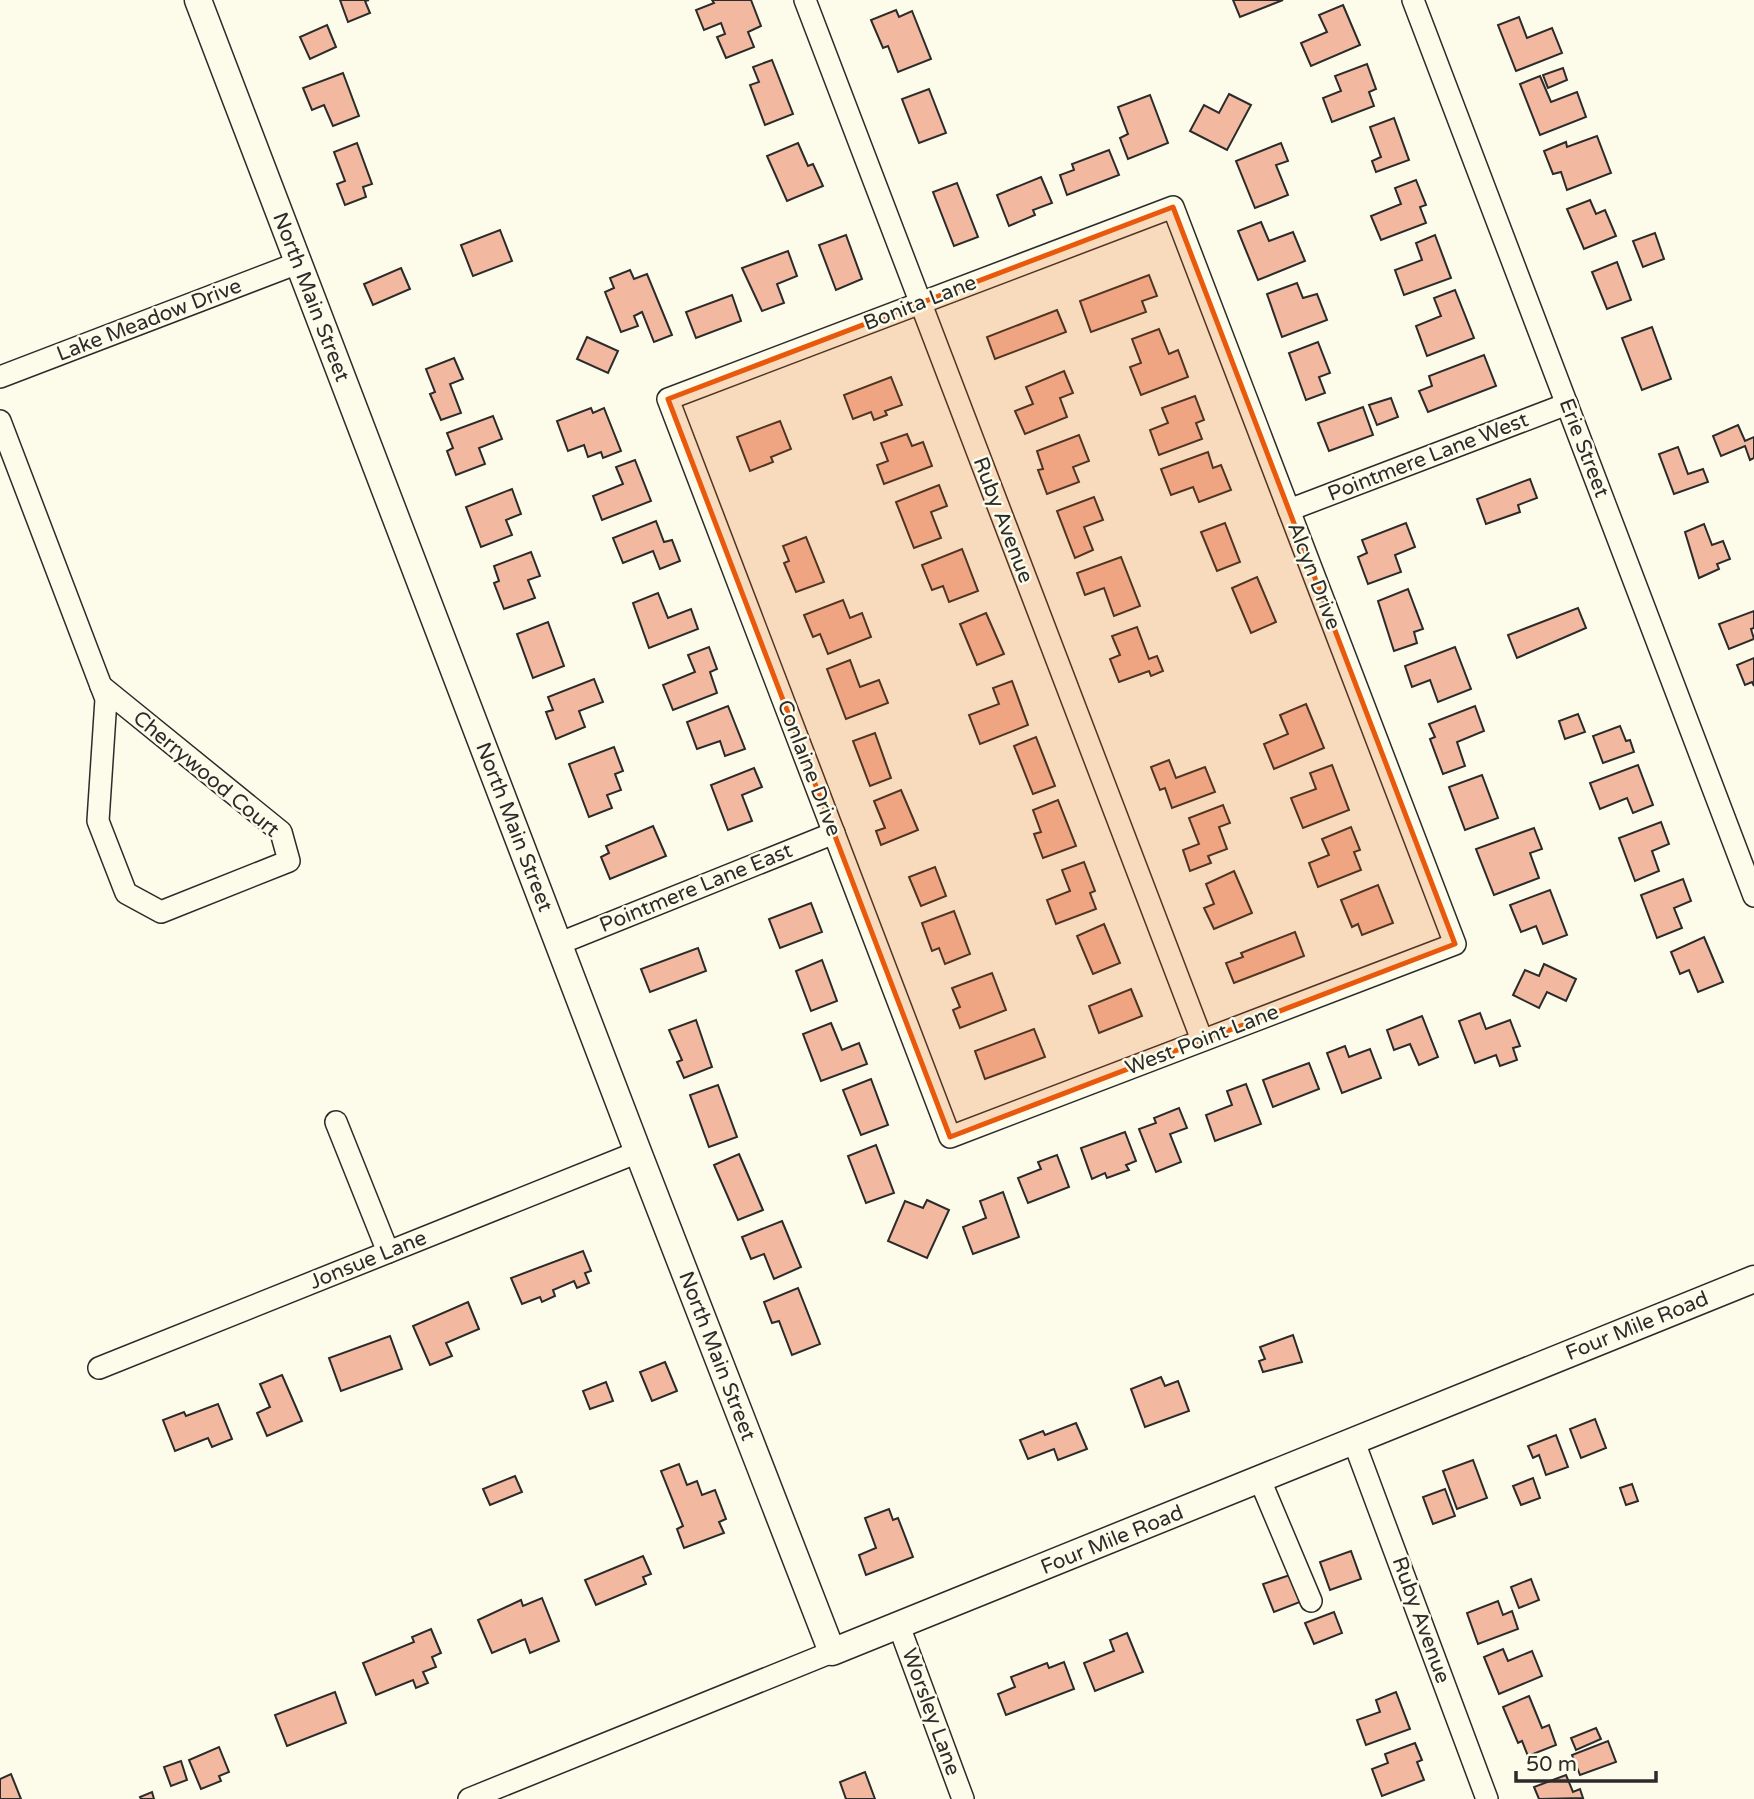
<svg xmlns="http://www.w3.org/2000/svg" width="1754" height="1799" font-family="'Varela Round',sans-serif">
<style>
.building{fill:#f2b8a0;stroke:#2b2b2b;stroke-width:2}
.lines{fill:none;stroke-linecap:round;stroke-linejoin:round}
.minor-casing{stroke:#2b2b2b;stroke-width:24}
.major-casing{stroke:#2b2b2b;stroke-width:29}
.minor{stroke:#fdfbea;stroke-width:21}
.major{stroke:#fdfbea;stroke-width:26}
.marked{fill:#e8590c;fill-opacity:0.2;stroke:#e8590c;stroke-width:5;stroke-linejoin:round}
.labels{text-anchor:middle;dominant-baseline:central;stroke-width:5;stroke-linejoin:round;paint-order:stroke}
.street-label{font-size:21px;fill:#2b2b2b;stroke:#fdfbea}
</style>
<rect width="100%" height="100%" fill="#fdfbea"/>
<g class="building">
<polygon points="340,0 369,0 365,1 370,13 348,22"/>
<polygon points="712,0 751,0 761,26 748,32 754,47 726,58 717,37 725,34 721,23 704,30 696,10 714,3"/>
<polygon points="1233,0 1283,0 1240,17"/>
<polygon points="1343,5 1360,45 1311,66 1301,43 1327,32 1319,15"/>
<polygon points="896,10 899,17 912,11 931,59 898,72 888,46 883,48 871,20"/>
<polygon points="1519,17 1527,38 1552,28 1562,53 1516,71 1498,25"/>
<polygon points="327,25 336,47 310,59 300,37"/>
<polygon points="772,60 793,114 765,125 750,85 759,82 753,67"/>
<polygon points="1367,64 1376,89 1369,92 1374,106 1332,122 1323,98 1341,91 1335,76"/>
<polygon points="1563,68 1567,80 1548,88 1543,75"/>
<polygon points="343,73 359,116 333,126 324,105 312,110 303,88"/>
<polygon points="1540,76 1551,102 1577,92 1586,117 1540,135 1520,84"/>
<polygon points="929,89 946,133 919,143 902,99"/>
<polygon points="1229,94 1251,105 1227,150 1190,131 1204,105 1219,113"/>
<polygon points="1150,95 1168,143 1128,159 1120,138 1128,134 1118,107"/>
<polygon points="1394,118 1409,160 1376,172 1372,161 1381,157 1370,127"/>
<polygon points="1597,136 1611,173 1567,190 1561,172 1553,174 1544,151 1566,142 1567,147"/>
<polygon points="357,143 372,184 363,187 366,197 345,205 337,184 345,181 334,152"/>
<polygon points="798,143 808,166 813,164 823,186 787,201 767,156"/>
<polygon points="1281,143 1288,161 1276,165 1288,195 1255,208 1236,161"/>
<polygon points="1109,150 1119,175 1067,195 1060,175 1074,170 1072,164"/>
<polygon points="1041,177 1052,203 1033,210 1035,215 1009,226 997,195"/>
<polygon points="1416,180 1426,205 1420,207 1426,223 1381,240 1371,216 1401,204 1395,188"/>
<polygon points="957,183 978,237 954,246 933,192"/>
<polygon points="1590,200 1596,214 1605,210 1616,236 1584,249 1567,209"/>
<polygon points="1261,222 1269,241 1293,232 1305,261 1258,280 1238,231"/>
<polygon points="500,230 512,261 473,276 461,245"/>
<polygon points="1655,233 1664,259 1643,267 1633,241"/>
<polygon points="846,235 862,279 836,290 819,245"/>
<polygon points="1435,235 1451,278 1404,295 1395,270 1422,260 1416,243"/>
<polygon points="788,251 797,276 777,284 784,303 762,311 742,268"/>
<polygon points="1617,262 1631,300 1607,309 1592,272"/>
<polygon points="401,268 410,289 373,305 364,284"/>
<polygon points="630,270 634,279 647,274 672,335 654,342 642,312 634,316 638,326 621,332 605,292 614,288 610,278"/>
<polygon points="1149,275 1157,296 1142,301 1146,312 1091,332 1080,301"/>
<polygon points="1297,283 1303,298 1317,294 1327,320 1282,337 1267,294"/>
<polygon points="1455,290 1474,338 1427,356 1416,326 1441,316 1434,298"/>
<polygon points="732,295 741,321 696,338 686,312"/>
<polygon points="1057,310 1066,332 995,359 987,337"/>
<polygon points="1652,327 1671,379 1642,390 1622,338"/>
<polygon points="1159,329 1169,354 1178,350 1188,377 1141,395 1130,367 1141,363 1132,339"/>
<polygon points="587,337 618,351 608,373 577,359"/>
<polygon points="1318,342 1330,373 1319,377 1325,393 1306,400 1289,353"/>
<polygon points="1484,355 1496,386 1428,412 1419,391 1432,386 1429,376"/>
<polygon points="454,358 463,379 450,384 461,413 441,420 430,394 435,392 426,369"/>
<polygon points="1064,371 1073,393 1060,398 1067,417 1025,434 1015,411 1033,404 1026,387"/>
<polygon points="891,377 902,405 885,411 887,415 874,420 871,412 853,419 844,395"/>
<polygon points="1195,396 1204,420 1196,423 1202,439 1159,455 1150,430 1168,423 1162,408"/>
<polygon points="1391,398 1398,417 1377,425 1369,405"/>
<polygon points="1363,407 1373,435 1329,451 1318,423"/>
<polygon points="591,408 593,413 604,408 621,451 603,458 601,452 588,457 584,445 568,451 557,421"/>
<polygon points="493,416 502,439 479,448 485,464 456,475 447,451 453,448 447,433"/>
<polygon points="780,421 791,449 771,457 773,462 750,471 737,437"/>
<polygon points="1738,425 1745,441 1754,437 1754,458 1750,460 1745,446 1721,456 1713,436"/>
<polygon points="907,434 912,446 923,442 932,466 884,484 877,465 888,461 881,443"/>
<polygon points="1079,435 1089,461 1073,467 1079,482 1047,494 1038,470 1043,469 1037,451"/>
<polygon points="1678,447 1688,474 1703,469 1708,482 1674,494 1659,454"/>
<polygon points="1208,452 1213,468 1221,465 1231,490 1199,502 1193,487 1171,495 1161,469"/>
<polygon points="635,460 651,501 602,520 593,496 623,484 616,467"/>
<polygon points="1530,479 1537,498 1518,505 1520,512 1486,524 1477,499"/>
<polygon points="939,485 947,506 931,512 941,538 914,548 896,502"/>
<polygon points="512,489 521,514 506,520 512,535 481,547 466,507"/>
<polygon points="1094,497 1103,520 1084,527 1093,550 1075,558 1057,511"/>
<polygon points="656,521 664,542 672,540 680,561 660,569 653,551 623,563 613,538"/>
<polygon points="1225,523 1240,562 1217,571 1201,532"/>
<polygon points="1406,523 1415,547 1395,555 1401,572 1368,584 1358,557 1367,553 1362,540"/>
<polygon points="1704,524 1712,545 1723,541 1730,559 1717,564 1719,569 1699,578 1685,532"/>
<polygon points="806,537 824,582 796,592 784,563 789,561 783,546"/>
<polygon points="962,549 978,591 949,602 943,586 932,590 922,565"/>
<polygon points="531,552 540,576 528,580 535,598 504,609 494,583 499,581 494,566"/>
<polygon points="1121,557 1140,606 1114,616 1104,588 1085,595 1077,573"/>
<polygon points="1257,577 1276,622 1251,633 1232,588"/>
<polygon points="1408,589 1423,629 1414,632 1417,643 1394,651 1378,601"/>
<polygon points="658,593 668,618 691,609 698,629 649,648 633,603"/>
<polygon points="843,600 850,618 862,613 871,637 828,654 820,634 813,637 804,615"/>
<polygon points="1578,608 1586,628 1517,658 1508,635"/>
<polygon points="1754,611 1754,628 1751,629 1754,639 1729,649 1719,624"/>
<polygon points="986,613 1004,654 977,665 960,624"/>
<polygon points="548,622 564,666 533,678 517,634"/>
<polygon points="1137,627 1149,659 1157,656 1163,671 1151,676 1149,671 1119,682 1110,659 1120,655 1112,636"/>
<polygon points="709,647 717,669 710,672 717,693 673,710 663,685 695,672 688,655"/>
<polygon points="1455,647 1471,689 1438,702 1430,680 1412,687 1405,666"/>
<polygon points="1754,658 1754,686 1752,682 1745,685 1737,665"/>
<polygon points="850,660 860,687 879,680 888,703 846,719 827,669"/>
<polygon points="594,679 603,702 579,711 585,727 556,739 546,712 553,710 548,697"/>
<polygon points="1012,681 1028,725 980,744 969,715 999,704 993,688"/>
<polygon points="1306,704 1324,748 1274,769 1264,744 1288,734 1280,715"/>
<polygon points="728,706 745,749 725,756 720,741 697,749 687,722"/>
<polygon points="1475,706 1484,731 1457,742 1465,766 1443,774 1430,739 1435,737 1429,724"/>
<polygon points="1578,714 1585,732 1565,739 1559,721"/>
<polygon points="1620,726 1626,741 1630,740 1634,752 1603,763 1593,736"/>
<polygon points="875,733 891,778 870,786 853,741"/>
<polygon points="1036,737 1055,786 1033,794 1014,746"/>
<polygon points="614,747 623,771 615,774 621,790 607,795 612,808 589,817 569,764"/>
<polygon points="1169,760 1176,778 1205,767 1215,792 1172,808 1165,788 1160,790 1151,767"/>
<polygon points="1332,765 1349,810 1303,828 1291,798 1316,789 1310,773"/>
<polygon points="1638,765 1653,805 1633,813 1627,798 1600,809 1590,783"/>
<polygon points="754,768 762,787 742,795 752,821 728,830 711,785"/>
<polygon points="1482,775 1498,818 1465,830 1449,787"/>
<polygon points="901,790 918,830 881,845 876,831 885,828 874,801"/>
<polygon points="1058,800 1076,846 1043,858 1034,834 1041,832 1033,810"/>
<polygon points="1223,805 1230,823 1219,827 1227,849 1208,856 1211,863 1190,871 1183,850 1199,844 1189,818"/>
<polygon points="1661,822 1669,844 1652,851 1659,871 1635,881 1619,838"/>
<polygon points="653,826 666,856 610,879 601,857 609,853 606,846"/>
<polygon points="1351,827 1360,850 1354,852 1361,870 1318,887 1309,863 1329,855 1322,839"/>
<polygon points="1534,828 1542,849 1530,853 1539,878 1494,895 1476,849"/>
<polygon points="1084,862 1095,891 1090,893 1096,909 1056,924 1047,900 1070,891 1062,870"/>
<polygon points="935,867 946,896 921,906 909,877"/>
<polygon points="1234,871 1252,913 1214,929 1204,908 1214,904 1206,884"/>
<polygon points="1683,879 1691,901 1674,908 1682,928 1657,938 1641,895"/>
<polygon points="1378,885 1393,923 1362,935 1358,924 1352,927 1341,900"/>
<polygon points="1550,890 1567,935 1543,944 1536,926 1521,932 1510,905"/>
<polygon points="811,903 822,932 780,948 769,919"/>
<polygon points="954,911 970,954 945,964 939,948 932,951 922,923"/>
<polygon points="1104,924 1120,963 1093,974 1077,936"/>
<polygon points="1295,932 1304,956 1234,983 1226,963 1243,957 1241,953"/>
<polygon points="1704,937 1723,982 1698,992 1689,970 1680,974 1671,952"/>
<polygon points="698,948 706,971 650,992 641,969"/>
<polygon points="822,960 837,1001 811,1011 796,971"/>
<polygon points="1544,964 1576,979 1566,1001 1547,992 1539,1008 1513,995 1525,970 1539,976"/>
<polygon points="992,973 1006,1010 960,1028 953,1010 960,1007 952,988"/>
<polygon points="1131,989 1142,1016 1099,1033 1089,1006"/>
<polygon points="1480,1013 1486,1029 1510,1020 1520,1046 1513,1048 1517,1060 1500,1066 1496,1055 1475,1063 1459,1021"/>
<polygon points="1422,1016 1438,1057 1419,1065 1410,1044 1394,1050 1387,1030"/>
<polygon points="696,1020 712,1067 684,1078 677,1062 682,1060 669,1030"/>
<polygon points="831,1023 842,1050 859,1043 867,1064 821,1081 803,1034"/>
<polygon points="1034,1029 1045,1057 985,1079 975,1051"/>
<polygon points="1345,1046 1349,1057 1370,1049 1381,1078 1342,1093 1327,1053"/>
<polygon points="1309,1063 1319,1089 1273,1107 1263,1080"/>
<polygon points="871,1079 888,1125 861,1135 843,1090"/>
<polygon points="1246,1084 1261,1124 1215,1141 1206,1115 1232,1105 1227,1091"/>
<polygon points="718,1085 737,1137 709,1147 690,1095"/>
<polygon points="1179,1108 1187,1128 1170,1134 1181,1162 1156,1172 1139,1129 1156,1123 1154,1118"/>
<polygon points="1125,1132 1136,1161 1126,1165 1129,1170 1107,1178 1105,1173 1092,1179 1081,1148"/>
<polygon points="876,1145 894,1193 866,1203 848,1156"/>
<polygon points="739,1154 763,1210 738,1220 714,1165"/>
<polygon points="1057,1155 1069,1187 1028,1203 1018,1178 1041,1169 1038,1162"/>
<polygon points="1003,1192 1019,1237 973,1254 963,1227 986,1218 980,1201"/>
<polygon points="927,1200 949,1210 927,1258 888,1241 905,1201 923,1208"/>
<polygon points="782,1221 801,1267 774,1279 764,1254 751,1259 742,1237"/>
<polygon points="583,1251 591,1271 585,1273 589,1283 577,1288 574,1281 553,1290 555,1296 542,1302 540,1297 522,1304 511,1278"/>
<polygon points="798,1288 820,1344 792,1355 779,1321 772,1323 764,1302"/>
<polygon points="468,1302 479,1329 446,1343 452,1356 430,1365 413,1326"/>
<polygon points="1293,1335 1302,1362 1263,1372 1259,1361 1265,1359 1260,1347"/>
<polygon points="390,1336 402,1369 341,1391 329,1358"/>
<polygon points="665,1362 677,1391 652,1401 640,1372"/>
<polygon points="282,1375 302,1421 267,1436 257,1413 270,1407 260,1384"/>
<polygon points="1161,1377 1165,1386 1178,1381 1189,1411 1145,1427 1131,1389"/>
<polygon points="606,1382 613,1401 590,1409 583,1391"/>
<polygon points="218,1404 232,1439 212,1447 208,1438 175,1451 163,1420 184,1412 186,1416"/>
<polygon points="1595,1419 1606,1448 1581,1458 1570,1429"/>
<polygon points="1076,1423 1087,1449 1058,1460 1054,1449 1028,1459 1020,1440 1043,1431 1045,1435"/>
<polygon points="1556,1435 1568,1467 1546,1475 1539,1455 1533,1458 1528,1446"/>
<polygon points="1473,1460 1487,1498 1457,1509 1443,1471"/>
<polygon points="679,1464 687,1485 697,1481 702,1495 715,1490 726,1519 719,1522 724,1533 684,1548 677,1529 683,1526 661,1471"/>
<polygon points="515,1476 522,1492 490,1505 483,1489"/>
<polygon points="1533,1478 1540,1498 1521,1505 1513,1486"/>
<polygon points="1632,1484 1638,1501 1626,1505 1620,1488"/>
<polygon points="1445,1489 1455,1516 1433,1524 1423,1497"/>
<polygon points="889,1509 893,1520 898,1518 913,1557 866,1575 859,1555 876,1548 865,1518"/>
<polygon points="1351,1551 1361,1579 1330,1590 1320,1562"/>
<polygon points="643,1556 651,1574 643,1577 646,1584 596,1605 585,1580"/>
<polygon points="1290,1575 1300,1602 1274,1612 1263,1584"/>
<polygon points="1531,1579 1539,1600 1519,1608 1511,1587"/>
<polygon points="542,1598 559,1641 530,1653 525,1639 492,1653 478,1620 521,1600 523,1606"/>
<polygon points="1498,1601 1503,1615 1512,1611 1518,1629 1478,1644 1467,1613"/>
<polygon points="1334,1612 1342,1633 1314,1644 1305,1623"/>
<polygon points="431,1629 441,1653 432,1657 436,1667 423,1672 428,1683 416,1688 413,1680 376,1695 363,1663 414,1642 412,1637"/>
<polygon points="1127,1633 1143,1672 1095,1691 1084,1663 1114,1651 1110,1640"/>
<polygon points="1503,1649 1508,1661 1532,1651 1542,1676 1499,1694 1484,1657"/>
<polygon points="1064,1662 1074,1689 1006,1715 998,1694 1015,1687 1011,1677 1047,1663 1049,1668"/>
<polygon points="335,1692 346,1723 287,1746 275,1715"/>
<polygon points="1396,1692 1410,1729 1366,1745 1357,1720 1380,1712 1376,1700"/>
<polygon points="1529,1696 1542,1728 1549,1725 1556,1745 1528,1756 1522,1741 1518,1743 1503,1707"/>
<polygon points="1596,1728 1601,1739 1576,1750 1571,1738"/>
<polygon points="1608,1741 1616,1762 1580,1775 1572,1755"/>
<polygon points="1415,1743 1422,1760 1417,1762 1424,1780 1382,1796 1372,1769 1388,1763 1385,1754"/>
<polygon points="219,1747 229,1772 219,1776 221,1781 201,1789 189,1760"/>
<polygon points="181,1761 187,1780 171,1786 164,1767"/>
<polygon points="865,1772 875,1799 846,1799 840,1782"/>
<polygon points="11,1774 21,1799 0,1799 0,1779"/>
<polygon points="1566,1775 1573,1792 1580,1789 1583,1798 1539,1799 1534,1787"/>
<polygon points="152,1792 154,1799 141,1799 140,1797"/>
</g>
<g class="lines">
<defs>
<g id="minor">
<polyline points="805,0 1202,1040"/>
<polyline points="1413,0 1754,896"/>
<polygon points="1173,207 1455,944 950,1137 668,399"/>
<polyline points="0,377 298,263"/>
<polyline points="0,421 101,686"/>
<polyline points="1289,510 1567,404"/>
<polygon points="101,686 281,832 289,861 161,912 126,893 98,821 106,699"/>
<polyline points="558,944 834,833"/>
<polyline points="336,1122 388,1252"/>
<polyline points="99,1368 638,1152"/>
<polyline points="1354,1442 1487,1799"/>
<polyline points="1260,1480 1311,1601"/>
<polyline points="899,1626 963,1799"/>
<polyline points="469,1799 832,1652"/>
</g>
<polyline id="major" points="198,0 638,1152 832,1652 1754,1279"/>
</defs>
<use href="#minor" class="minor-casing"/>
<use href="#major" class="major-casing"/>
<use href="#minor" class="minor"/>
<use href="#major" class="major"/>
</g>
<path class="marked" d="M1173,207L1455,944L950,1137L668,399Z"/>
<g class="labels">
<g class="street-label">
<text transform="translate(311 297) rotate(69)">North Main Street</text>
<text transform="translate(920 303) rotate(-21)">Bonita Lane</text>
<text transform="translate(149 320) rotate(-21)">Lake Meadow Drive</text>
<text transform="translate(1584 448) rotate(69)">Erie Street</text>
<text transform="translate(1428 457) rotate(-21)">Pointmere Lane West</text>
<text transform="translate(1003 520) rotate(69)">Ruby Avenue</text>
<text transform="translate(1314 576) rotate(69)">Alcyn Drive</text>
<text transform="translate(809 768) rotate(69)">Conlaine Drive</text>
<text transform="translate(206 774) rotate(40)">Cherrywood Court</text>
<text transform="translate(514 827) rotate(69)">North Main Street</text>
<text transform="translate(696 888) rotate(-22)">Pointmere Lane East</text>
<text transform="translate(1202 1040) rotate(-21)">West Point Lane</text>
<text transform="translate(368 1260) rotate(-22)">Jonsue Lane</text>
<text transform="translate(1637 1326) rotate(-22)">Four Mile Road</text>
<text transform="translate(717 1356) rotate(69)">North Main Street</text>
<text transform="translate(1112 1540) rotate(-22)">Four Mile Road</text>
<text transform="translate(1421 1620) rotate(70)">Ruby Avenue</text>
<text transform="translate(931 1712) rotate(70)">Worsley Lane</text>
</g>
</g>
<path d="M1516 1771v10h140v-10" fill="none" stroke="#2b2b2b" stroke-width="3.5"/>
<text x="1526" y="1771" font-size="21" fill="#2b2b2b" stroke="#fdfbea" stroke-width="5" paint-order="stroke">50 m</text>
</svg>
